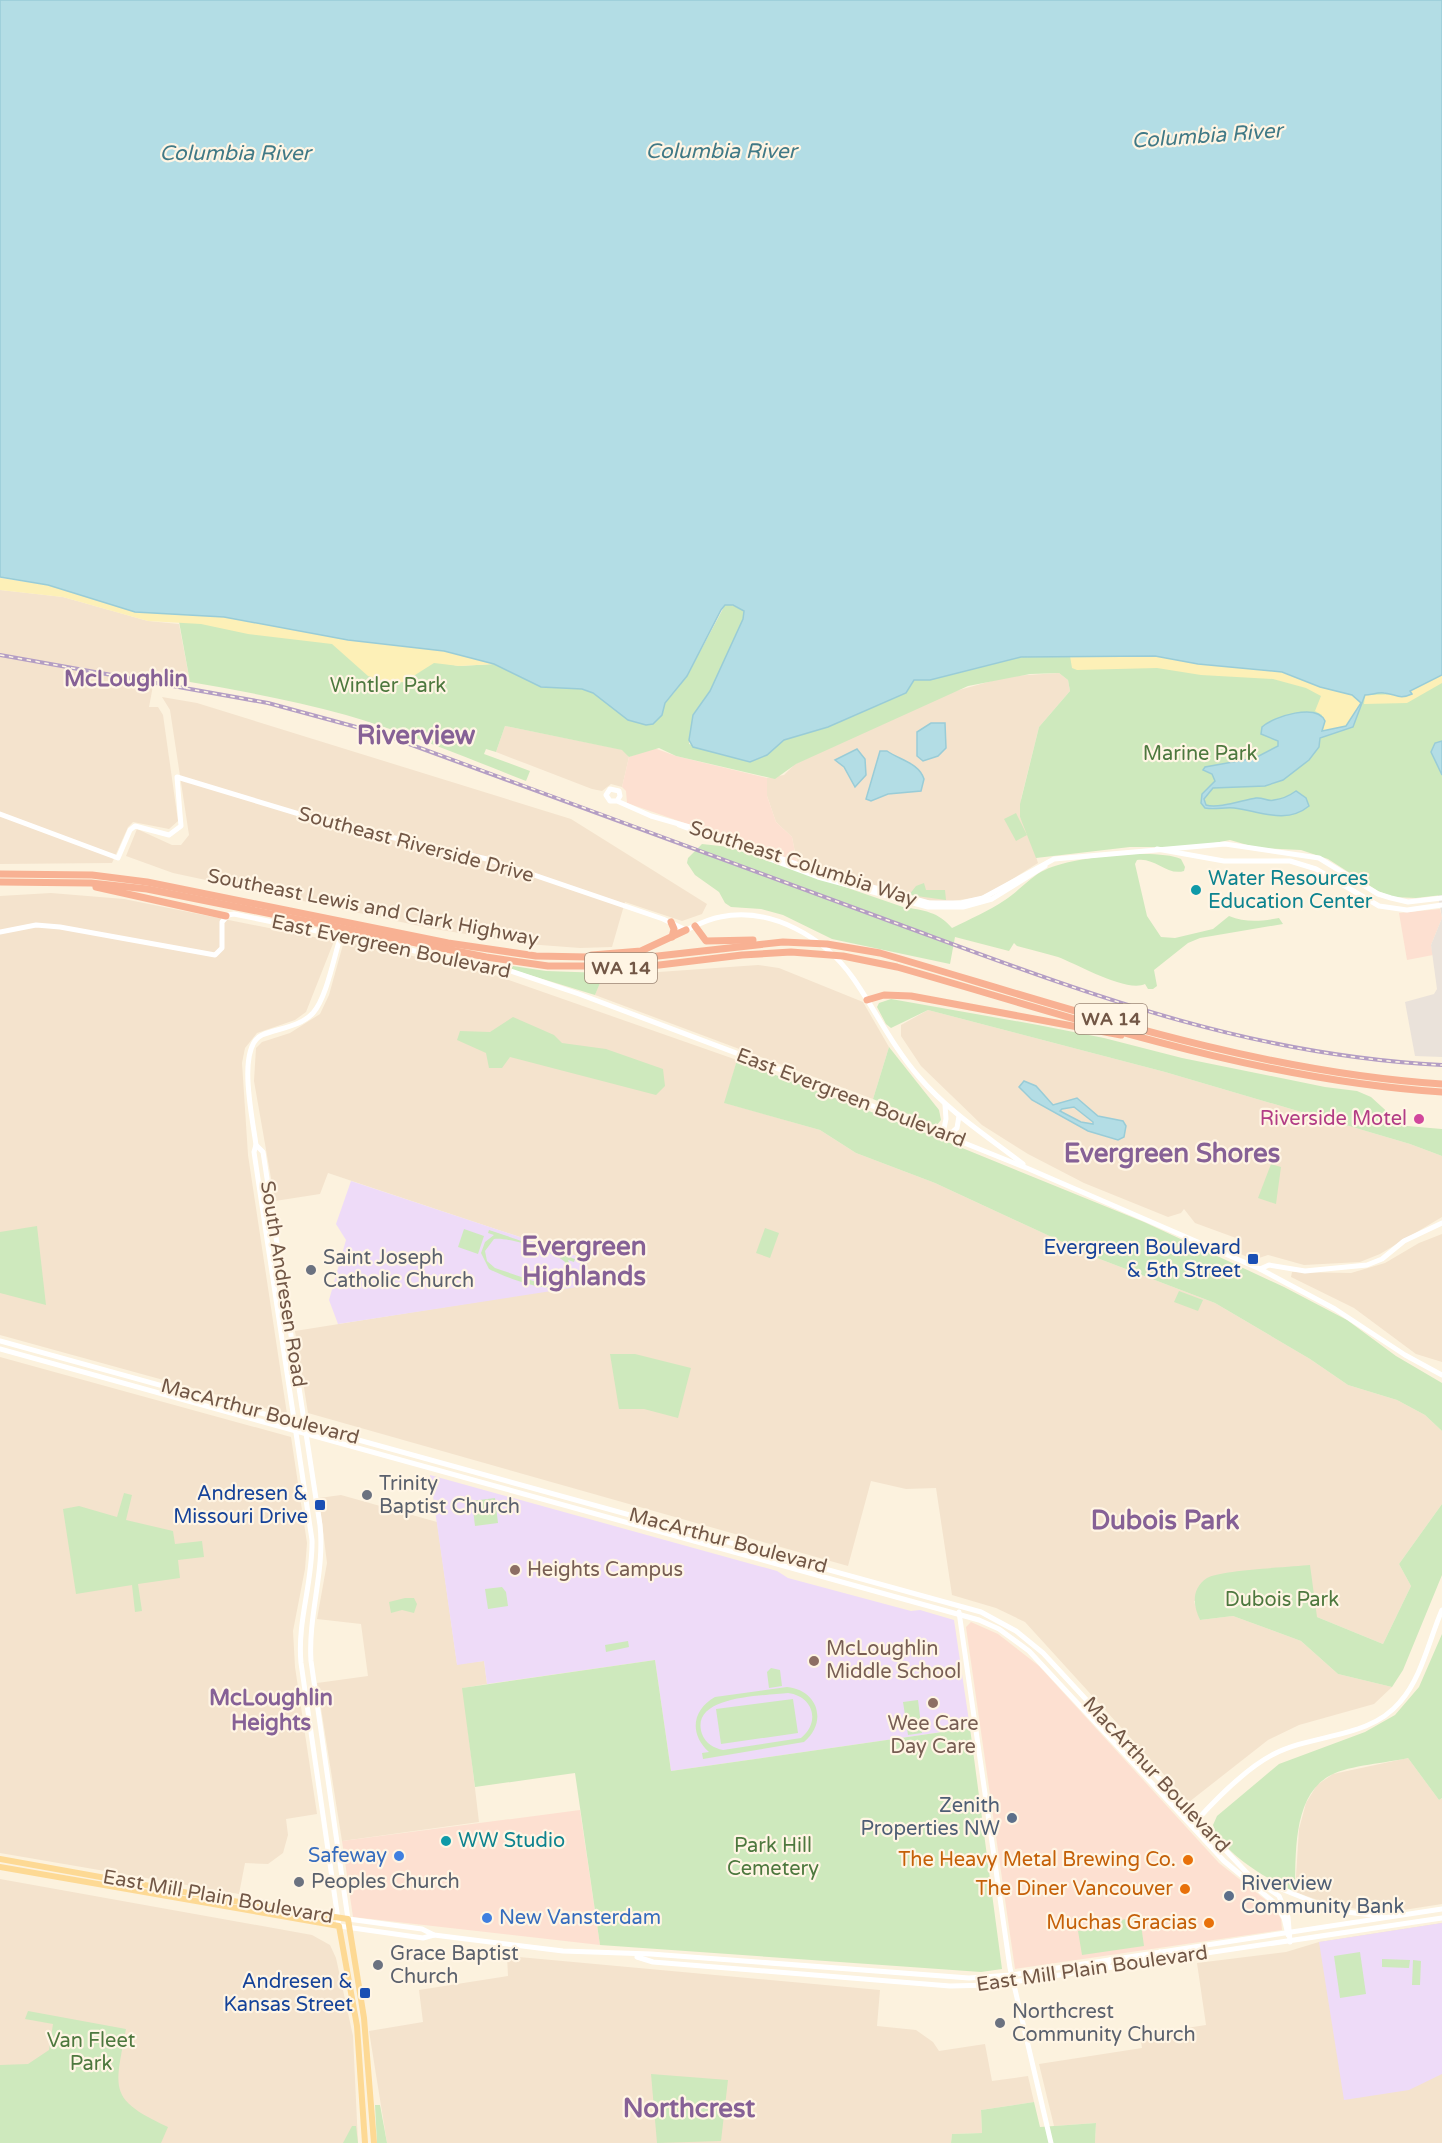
<svg xmlns="http://www.w3.org/2000/svg" width="1442" height="2143" font-family="'Varela Round',sans-serif">
<style>
.residential{fill:#f4e3cd}
.commercial{fill:#fde0d1}
.industrial{fill:#eae2da}
.education{fill:#eedbf8}
.green{fill:#cee9bd;fill-rule:evenodd}
.sand{fill:#fdf0b7}
.water{fill:#b3dde5;stroke:#99ccd7;stroke-width:1.5;fill-rule:evenodd}
.lines{fill:none;stroke-linecap:round;stroke-linejoin:round}
.secondary{stroke:#fff;stroke-width:5}
.primary{stroke:#fdd994;stroke-width:6}
.highway{stroke:#f8b193;stroke-width:7}
.rail-casing{stroke:#b49ec4;stroke-width:4}
.rail{stroke:#fff5e4;stroke-width:1.5;stroke-dasharray:4.5;stroke-linecap:butt}
.culture-dot{fill:#0f9aa8;stroke:#fff5e4;stroke-width:2}
.hotel-dot{fill:#d1479c;stroke:#fff5e4;stroke-width:2}
.transit-dot{fill:#1a4fb4;stroke:#fff5e4;stroke-width:2}
.worship-dot{fill:#6b7280;stroke:#fff5e4;stroke-width:2}
.education-dot{fill:#8d6e63;stroke:#fff5e4;stroke-width:2}
.service-dot{fill:#5c6f8a;stroke:#fff5e4;stroke-width:2}
.shop-dot{fill:#3f7fe0;stroke:#fff5e4;stroke-width:2}
.food-dot{fill:#e8710a;stroke:#fff5e4;stroke-width:2}
.labels{text-anchor:middle;dominant-baseline:central;stroke-width:4.5;stroke-linejoin:round;paint-order:stroke}
.shield{fill:#fff5e4;stroke:#9c8675;stroke-width:1.5}
.shield-label{font-size:18px;font-weight:bold;fill:#725746}
.park-label{font-size:20px;fill:#4d783e;stroke:#fff5e4}
.street-label{font-size:20px;fill:#725746;stroke:#fff5e4}
.culture-label{font-size:20px;fill:#0d838f;stroke:#fff5e4;text-anchor:start}
.hotel-label{font-size:20px;fill:#b23c85;stroke:#fff5e4;text-anchor:end}
.transit-label{font-size:20px;fill:#164399;stroke:#fff5e4;text-anchor:end}
.worship-label{font-size:20px;fill:#5b616d;stroke:#fff5e4;text-anchor:start}
.education-label{font-size:20px;fill:#785e54;stroke:#fff5e4;text-anchor:start}
.service-label{font-size:20px;fill:#4e5e75;stroke:#fff5e4;text-anchor:end}
.shop-label{font-size:20px;fill:#366cbe;stroke:#fff5e4;text-anchor:end}
.food-label{font-size:20px;fill:#c56008;stroke:#fff5e4;text-anchor:end}
.water-label{font-size:21px;font-style:italic;fill:#407986;stroke:#fff5e4}
.quarter-label{font-size:22px;font-weight:bold;fill:#866196;stroke:#fff5e4}
.district-label{font-size:26px;font-weight:bold;fill:#866196;stroke:#fff5e4}
</style>
<rect width="100%" height="100%" fill="#fcf2de"/>
<g class="residential">
<polygon points="0,590 63,597 148,621 179,624 190,682 155,675 149,707 158,707 163,715 178,821 169,829 133,822 128,827 112,863 0,864"/>
<polygon points="1059,673 1068,680 1070,691 1039,727 1021,799 1020,817 1029,834 1038,863 995,890 979,897 946,902 918,899 797,862 792,837 776,822 767,796 767,778 784,775 795,764 948,693 1010,676"/>
<polygon points="162,697 197,703 571,819 707,904 702,914 682,921 625,902 612,947 580,948 527,944 429,928 173,873 126,856 137,829 172,845 181,845 189,835 170,710"/>
<polygon points="505,726 624,750 629,757 622,787 611,784 602,791 592,789 496,752"/>
<polygon points="51,893 124,899 334,941 306,1012 295,1020 257,1033 245,1048 242,1063 248,1155 287,1414 0,1335 0,896"/>
<polygon points="344,941 486,972 737,1060 725,1103 820,1130 856,1153 935,1183 1097,1258 1215,1303 1310,1359 1348,1385 1397,1400 1425,1415 1442,1431 1442,1504 1399,1564 1411,1586 1383,1644 1317,1617 1194,1601 1200,1620 1233,1616 1301,1641 1338,1674 1392,1687 1374,1704 1299,1725 1268,1740 1189,1802 1025,1622 996,1608 952,1595 936,1488 906,1489 871,1481 848,1566 308,1413 295,1331 590,1284 586,1259 328,1173 320,1194 275,1201 254,1081 256,1048 262,1042 290,1033 320,1014 329,995"/>
<polygon points="758,965 779,968 863,1002 889,1047 873,1099 595,995 602,976"/>
<polygon points="928,1010 1165,1072 1410,1144 1442,1156 1442,1217 1380,1254 1360,1262 1304,1265 1268,1255 1253,1260 1241,1254 1241,1246 1236,1238 1195,1223 1184,1209 1181,1213 1168,1217 1084,1183 1028,1154 982,1125 921,1066 901,1036 901,1025"/>
<polygon points="1442,1234 1442,1362 1416,1354 1354,1308 1291,1277 1292,1272 1351,1273 1385,1263 1419,1243"/>
<polygon points="0,1357 291,1437 307,1543 305,1569 293,1631 295,1667 317,1814 286,1819 288,1835 283,1853 268,1864 245,1863 239,1894 0,1853"/>
<polygon points="341,1495 437,1522 457,1664 484,1661 487,1684 463,1688 479,1822 342,1841 317,1683 368,1676 361,1624 317,1619 327,1563 319,1498"/>
<polygon points="1408,1758 1439,1800 1442,1798 1442,1904 1397,1911 1368,1911 1329,1904 1295,1892 1299,1829 1306,1803 1317,1785 1333,1774"/>
<polygon points="0,1879 312,1935 330,1945 336,1958 353,2036 358,2143 0,2143"/>
<polygon points="1442,1923 1442,2143 1095,2143 1096,2123 1054,2126 1039,2064 1142,2048 1140,2035 1206,2025 1197,1963 1286,1952 1319,1942"/>
<polygon points="507,1956 880,1990 877,2026 916,2030 933,2042 939,2051 985,2044 992,2081 1028,2076 1034,2102 981,2110 982,2133 952,2134 951,2143 387,2143 369,2031 423,2022 419,1990 508,1976"/>
</g>
<g class="commercial">
<polygon points="654,748 676,756 767,778 767,796 776,822 792,837 797,862 627,803 626,791 622,787 629,757"/>
<polygon points="1440,909 1442,918 1431,945 1433,955 1407,960 1399,913"/>
<polygon points="971,1622 998,1634 1039,1666 1219,1863 1272,1905 1281,1919 1282,1930 1015,1969 966,1627"/>
<polygon points="580,1810 600,1945 353,1917 342,1841"/>
</g>
<polygon class="industrial" points="1438,895 1442,895 1442,1057 1415,1056 1405,1002 1434,994 1437,989 1431,945 1442,918"/>
<g class="education">
<polygon points="351,1181 586,1259 590,1285 338,1324 329,1300 346,1240 336,1224"/>
<polygon points="430,1475 777,1571 788,1578 911,1611 920,1610 954,1620 970,1728 671,1771 655,1660 487,1684 484,1661 457,1665"/>
<polygon points="1442,1923 1442,2074 1409,2090 1344,2100 1319,1942"/>
</g>
<g class="green">
<path d="M725,605H732L744,611L743,619L710,691L693,715L689,744L750,762L767,755L784,740L828,727L906,693L914,680H930L1021,657L1079,656L1429,682L1442,675V895L1416,898L1393,897L1378,891L1328,859L1301,850L1258,848L1230,840L1193,847H1130L1036,858L1020,817V804L1039,727L1070,691L1068,680L1059,673L1030,674L968,686L796,764L775,779L676,756L659,748L629,757L622,750L505,726L496,752L486,749L484,754L530,771L526,781C467,758 408,733 346,715C295,701 243,691 190,682L178,616L459,666L494,664L541,687L582,689L593,693L628,720L665,703L673,694L687,676Z"/>
<polygon points="1016,813 1027,835 1016,841 1004,819"/>
<path d="M702,844L729,847L903,907C923,910 939,912 952,928C970,919 989,911 1005,900C1019,891 1031,876 1045,870C1070,857 1156,848 1181,859L1185,867L1184,871C1167,876 1155,857 1137,860L1135,864L1147,916L1161,937L1175,938L1213,929L1229,916C1246,923 1262,921 1279,918L1283,924L1200,938L1188,943L1154,970L1157,986L1153,989H1148L1145,984C1127,993 1077,964 1058,957C1045,953 1031,950 1017,946L1014,943L1009,951L955,937L950,964L832,939L783,915L761,909L731,907L725,903L719,892L695,875L687,863L688,858Z"/>
<polygon points="924,883 926,890 945,890 946,900 909,895 916,886"/>
<polygon points="513,966 546,971 604,973 595,995 510,969"/>
<polygon points="891,999 1038,1025 1104,1038 1182,1058 1325,1087 1357,1091 1371,1097 1393,1117 1407,1126 1442,1129 1442,1156 1410,1144 1165,1072 928,1010 891,1028 886,1024 877,1007 879,1003"/>
<polygon points="513,1017 554,1035 562,1043 606,1049 663,1069 665,1086 656,1095 510,1057 502,1068 489,1068 486,1053 457,1040 460,1031 490,1032"/>
<polygon points="889,1047 939,1110 941,1120 936,1126 873,1099"/>
<polygon points="737,1060 918,1130 1144,1222 1284,1287 1347,1320 1396,1356 1442,1383 1442,1431 1425,1415 1397,1400 1348,1385 1310,1359 1215,1303 1097,1258 935,1183 856,1153 820,1130 724,1103"/>
<polygon points="1271,1164 1281,1167 1276,1204 1258,1198"/>
<polygon points="37,1226 46,1305 0,1293 0,1232"/>
<polygon points="765,1228 779,1233 770,1258 756,1253"/>
<polygon points="464,1229 484,1236 478,1254 458,1247"/>
<path d="M489,1230L575,1259L574,1262L568,1260C571,1267 572,1272 569,1279C559,1300 505,1277 489,1269L481,1253L485,1242L494,1235L488,1233ZM494,1239C507,1236 558,1253 566,1263V1278L559,1285L548,1286L495,1268L487,1261L485,1251Z"/>
<polygon points="1179,1291 1203,1300 1198,1311 1174,1302"/>
<polygon points="610,1354 635,1354 691,1368 678,1418 644,1409 619,1409"/>
<polygon points="124,1493 132,1495 126,1520 173,1531 175,1544 202,1541 204,1557 178,1560 180,1578 138,1584 142,1611 135,1612 132,1585 76,1594 63,1509 79,1506 117,1517"/>
<polygon points="495,1498 498,1523 475,1526 472,1501"/>
<path d="M1442,1504V1575L1403,1670L1392,1687L1338,1674L1301,1641L1233,1616L1200,1620C1193,1605 1191,1589 1207,1578C1220,1570 1291,1567 1310,1565L1317,1617L1383,1644L1411,1586L1399,1564Z"/>
<polygon points="502,1587 506,1592 508,1606 488,1609 485,1589"/>
<polygon points="405,1598 414,1598 417,1604 414,1613 402,1610 391,1613 389,1602"/>
<path d="M1442,1634V1798L1439,1800L1408,1758C1387,1763 1350,1765 1331,1775C1292,1795 1296,1855 1295,1892C1270,1881 1220,1852 1213,1825L1217,1816L1279,1764L1365,1732L1395,1715L1419,1687Z"/>
<polygon points="628,1641 629,1647 606,1652 605,1645"/>
<polygon points="655,1660 671,1771 970,1728 1002,1969 981,1972 600,1945 575,1773 475,1787 462,1688"/>
<polygon points="771,1668 780,1670 782,1686 769,1688 767,1672"/>
<path d="M787,1687C818,1690 828,1722 804,1742L703,1759L702,1753L709,1752C689,1734 692,1710 715,1697ZM788,1693C813,1696 821,1722 801,1738L723,1750C714,1748 706,1744 702,1734C689,1695 764,1696 788,1693Z"/>
<polygon points="793,1699 798,1733 721,1744 716,1709"/>
<polygon points="918,1700 922,1733 908,1735 903,1702"/>
<polygon points="1140,1917 1144,1946 1082,1955 1078,1931 1107,1927 1107,1922"/>
<polygon points="1360,1952 1366,1994 1340,1998 1334,1956"/>
<polygon points="1382,1959 1410,1960 1409,1968 1382,1967"/>
<polygon points="1413,1960 1421,1961 1420,1985 1412,1985"/>
<path d="M28,2011L126,2029C115,2089 107,2099 168,2127L161,2143H0V2065L28,2064L49,2050L53,2024L25,2019Z"/>
<polygon points="651,2074 728,2080 721,2141 657,2143"/>
<polygon points="1034,2102 1040,2127 1096,2123 1095,2143 951,2143 952,2134 982,2133 981,2110"/>
<polygon points="375,2105 380,2105 387,2143 377,2143"/>
<polygon points="352,2126 356,2126 358,2143 343,2143"/>
</g>
<g class="sand">
<polygon points="0,578 48,585 135,612 224,617 348,640 444,651 494,664 459,666 434,663 404,682 389,683 368,676 332,644 248,634 201,624 148,621 63,597 0,590"/>
<polygon points="1070,656 1167,656 1198,664 1282,672 1320,687 1352,695 1361,703 1346,726 1321,732 1322,715 1315,711 1321,696 1306,688 1273,679 1201,675 1157,668 1077,670 1072,668"/>
<polygon points="1442,675 1442,683 1407,703 1364,704 1365,695 1412,694 1410,691"/>
</g>
<g class="water">
<path d="M0,0H1442V675L1410,691L1412,694C1399,700 1396,694 1384,693C1378,692 1371,695 1365,695L1353,727L1320,738L1319,747L1309,760L1283,780L1265,786L1213,788L1204,799L1206,805C1218,809 1243,800 1256,798C1263,797 1268,802 1274,800C1283,799 1289,796 1296,791L1306,798L1309,806C1286,825 1259,811 1234,808C1224,807 1215,810 1205,808L1201,803L1202,794L1215,781L1212,774L1203,770L1205,767L1255,758L1278,746V741L1261,734L1262,727C1274,716 1317,703 1325,721L1322,731L1346,726L1361,703L1352,695L1320,687L1282,672L1198,664L1155,656L1021,657L930,680H914L906,693L828,727L784,740L767,755L750,762L693,747L689,740L693,715L710,691L743,619L744,611L733,605H725L721,610L687,676L665,703L662,715L653,724L646,725L628,720L593,693L582,689L541,687L494,664L444,651L348,640L224,617L135,612L48,585L0,577Z"/>
<polygon points="931,723 945,723 946,748 938,756 923,761 917,756 917,732"/>
<polygon points="1442,741 1442,775 1431,752 1435,743"/>
<polygon points="857,749 865,759 866,775 855,787 844,767 835,760"/>
<path d="M880,751H887C900,760 919,763 924,779L921,791L888,794L871,801L866,799Z"/>
<path d="M1024,1081L1036,1086L1053,1105L1077,1098L1098,1116L1123,1121L1126,1126L1124,1137L1118,1140L1088,1131L1032,1100L1019,1087ZM1074,1107L1093,1122V1124L1081,1122L1060,1111L1062,1109Z"/>
</g>
<g class="lines">
<g class="secondary">
<polyline points="617,801 620,796 619,791 610,789 606,795 610,801 617,801 651,816 707,832 822,873 929,903 961,903 983,898 1054,859 1225,844 1319,858 1378,894 1391,898 1408,902 1442,898"/>
<path d="M0,814L118,858L130,830L135,826L169,835L181,826L177,777L329,823L487,859L663,919L686,930C697,925 708,919 720,917C771,906 825,938 853,978C876,1011 892,1046 919,1077C949,1112 987,1136 1023,1164"/>
<polyline points="679,825 818,877 928,907 963,907 992,899 1045,866"/>
<polyline points="1157,849 1224,861 1290,861 1316,869 1379,906 1407,910 1442,905"/>
<polyline points="0,932 36,925 60,927 215,955 222,948 222,922 228,915 234,914 508,970 579,994 808,1080 1029,1169 1260,1269 1335,1309 1405,1355 1442,1375"/>
<path d="M341,935C334,956 327,997 313,1013C300,1027 279,1028 262,1035C236,1047 253,1120 256,1145L254,1152L312,1540C313,1582 297,1621 301,1663L339,1926L423,1938L434,1935"/>
<polyline points="943,1133 946,1119 945,1105"/>
<polyline points="949,1135 957,1128 959,1116"/>
<path d="M256,1145L263,1152L320,1525C325,1572 308,1614 311,1661L348,1919L422,1929L434,1935L563,1951L651,1954L969,1978L1011,1975L1442,1909"/>
<polyline points="1260,1269 1269,1265 1305,1271 1367,1265 1382,1259 1404,1241 1442,1223"/>
<polyline points="0,1341 981,1612 1016,1631 1043,1653 1230,1855 1249,1875 1279,1896 1288,1917 1290,1942"/>
<polyline points="0,1349 979,1620 999,1629 1029,1651 1224,1861 1276,1904 1284,1918 1288,1935"/>
<polyline points="959,1612 1010,1968 1051,2143"/>
<path d="M1197,1820C1218,1797 1246,1768 1274,1754C1315,1733 1369,1739 1400,1702C1422,1677 1429,1640 1442,1610"/>
<polyline points="1269,1884 1336,1911 1383,1916"/>
<polyline points="637,1957 653,1962 950,1986 992,1985 1442,1918"/>
<polyline points="1124,1964 1157,1957 1160,1952"/>
<polyline points="1068,1973 1107,1965 1110,1960"/>
</g>
<g class="primary">
<polyline points="0,1859 262,1906 348,1919 364,2018 374,2143"/>
<polyline points="0,1867 339,1926 357,2026 365,2143"/>
</g>
<g class="highway">
<path d="M0,874L92,875L147,882L448,943L536,956L640,958L783,942L827,944L880,953C1063,1006 1251,1072 1442,1084"/>
<path d="M0,882L91,883L147,889L486,957L548,966H651L742,955L791,952L843,956L897,967C1076,1018 1255,1080 1442,1092"/>
<polyline points="96,887 226,916"/>
<polyline points="671,922 674,929 672,937"/>
<polyline points="695,926 706,941 753,940"/>
<polyline points="592,955 641,951 686,930"/>
<polyline points="867,1000 884,995 911,996 1121,1035"/>
</g>
<defs>
<path id="rail" d="M0,655L268,703L382,734C551,795 719,858 887,920C1073,988 1240,1055 1442,1065"/>
</defs>
<use href="#rail" class="rail-casing"/>
<use href="#rail" class="rail"/>
</g>
<g class="culture-dot">
<circle cx="1196" cy="890" r="6"/>
<circle cx="446" cy="1841" r="6"/>
</g>
<circle class="hotel-dot" cx="1419" cy="1119" r="6"/>
<g class="transit-dot">
<rect x="1247" y="1253" width="12" height="12" rx="3"/>
<rect x="314" y="1499" width="12" height="12" rx="3"/>
<rect x="359" y="1987" width="12" height="12" rx="3"/>
</g>
<g class="worship-dot">
<circle cx="311" cy="1270" r="6"/>
<circle cx="367" cy="1495" r="6"/>
<circle cx="299" cy="1882" r="6"/>
<circle cx="378" cy="1965" r="6"/>
<circle cx="1000" cy="2023" r="6"/>
</g>
<g class="education-dot">
<circle cx="515" cy="1570" r="6"/>
<circle cx="814" cy="1661" r="6"/>
<circle cx="933" cy="1703" r="6"/>
</g>
<g class="service-dot">
<circle cx="1012" cy="1818" r="6"/>
<circle cx="1229" cy="1896" r="6"/>
</g>
<g class="shop-dot">
<circle cx="399" cy="1856" r="6"/>
<circle cx="487" cy="1918" r="6"/>
</g>
<g class="food-dot">
<circle cx="1188" cy="1860" r="6"/>
<circle cx="1185" cy="1889" r="6"/>
<circle cx="1209" cy="1923" r="6"/>
</g>
<g class="labels">
<g class="shield">
<rect x="585" y="953" width="72" height="30" rx="4.5"/>
<rect x="1075" y="1004" width="72" height="30" rx="4.5"/>
</g>
<g class="shield-label">
<text x="621" y="968">WA 14</text>
<text x="1111" y="1019">WA 14</text>
</g>
<g class="park-label">
<text x="388" y="686">Wintler Park</text>
<text x="1200" y="754">Marine Park</text>
<text x="1282" y="1600">Dubois Park</text>
<text x="773" y="1846">Park Hill<tspan x="773" dy="23">Cemetery</tspan></text>
<text x="91" y="2041">Van Fleet<tspan x="91" dy="23">Park</tspan></text>
</g>
<g class="street-label">
<text transform="translate(416 845) rotate(15)">Southeast Riverside Drive</text>
<text transform="translate(803 864) rotate(18)">Southeast Columbia Way</text>
<text transform="translate(373 908) rotate(11)">Southeast Lewis and Clark Highway</text>
<text transform="translate(391 947) rotate(12)">East Evergreen Boulevard</text>
<text transform="translate(851 1098) rotate(21)">East Evergreen Boulevard</text>
<text transform="translate(283 1284) rotate(81)">South Andresen Road</text>
<text transform="translate(260 1412) rotate(15)">MacArthur Boulevard</text>
<text transform="translate(728 1541) rotate(15)">MacArthur Boulevard</text>
<text transform="translate(1156 1775) rotate(47)">MacArthur Boulevard</text>
<text transform="translate(218 1897) rotate(10)">East Mill Plain Boulevard</text>
<text transform="translate(1092 1969) rotate(-8)">East Mill Plain Boulevard</text>
</g>
<g class="culture-label">
<text x="1208" y="879">Water Resources<tspan x="1208" dy="23">Education Center</tspan></text>
<text x="458" y="1841">WW Studio</text>
</g>
<g class="hotel-label">
<text x="1407" y="1119">Riverside Motel</text>
</g>
<g class="transit-label">
<text x="1241" y="1248">Evergreen Boulevard<tspan x="1241" dy="23">&amp; 5th Street</tspan></text>
<text x="308" y="1494">Andresen &amp;<tspan x="308" dy="23">Missouri Drive</tspan></text>
<text x="353" y="1982">Andresen &amp;<tspan x="353" dy="23">Kansas Street</tspan></text>
</g>
<g class="worship-label">
<text x="323" y="1258">Saint Joseph<tspan x="323" dy="23">Catholic Church</tspan></text>
<text x="379" y="1484">Trinity<tspan x="379" dy="23">Baptist Church</tspan></text>
<text x="311" y="1882">Peoples Church</text>
<text x="390" y="1954">Grace Baptist<tspan x="390" dy="23">Church</tspan></text>
<text x="1012" y="2012">Northcrest<tspan x="1012" dy="23">Community Church</tspan></text>
</g>
<g class="education-label">
<text x="527" y="1570">Heights Campus</text>
<text x="826" y="1649">McLoughlin<tspan x="826" dy="23">Middle School</tspan></text>
<text x="933" y="1724" text-anchor="middle">Wee Care<tspan x="933" dy="23">Day Care</tspan></text>
</g>
<g class="service-label">
<text x="1000" y="1806">Zenith<tspan x="1000" dy="23">Properties NW</tspan></text>
<text x="1241" y="1884" text-anchor="start">Riverview<tspan x="1241" dy="23">Community Bank</tspan></text>
</g>
<g class="shop-label">
<text x="387" y="1856">Safeway</text>
<text x="499" y="1918" text-anchor="start">New Vansterdam</text>
</g>
<g class="food-label">
<text x="1176" y="1860">The Heavy Metal Brewing Co.</text>
<text x="1173" y="1889">The Diner Vancouver</text>
<text x="1197" y="1923">Muchas Gracias</text>
</g>
<g class="water-label">
<text transform="translate(1207 136) rotate(-4)">Columbia River</text>
<text x="721" y="151">Columbia River</text>
<text x="235" y="153">Columbia River</text>
</g>
<g class="quarter-label">
<text x="126" y="679">McLoughlin</text>
<text x="271" y="1698">McLoughlin<tspan x="271" dy="25">Heights</tspan></text>
</g>
<g class="district-label">
<text x="416" y="735">Riverview</text>
<text x="1172" y="1153">Evergreen Shores</text>
<text x="584" y="1246">Evergreen<tspan x="584" dy="30">Highlands</tspan></text>
<text x="1165" y="1520">Dubois Park</text>
<text x="689" y="2108">Northcrest</text>
</g>
</g>
</svg>
